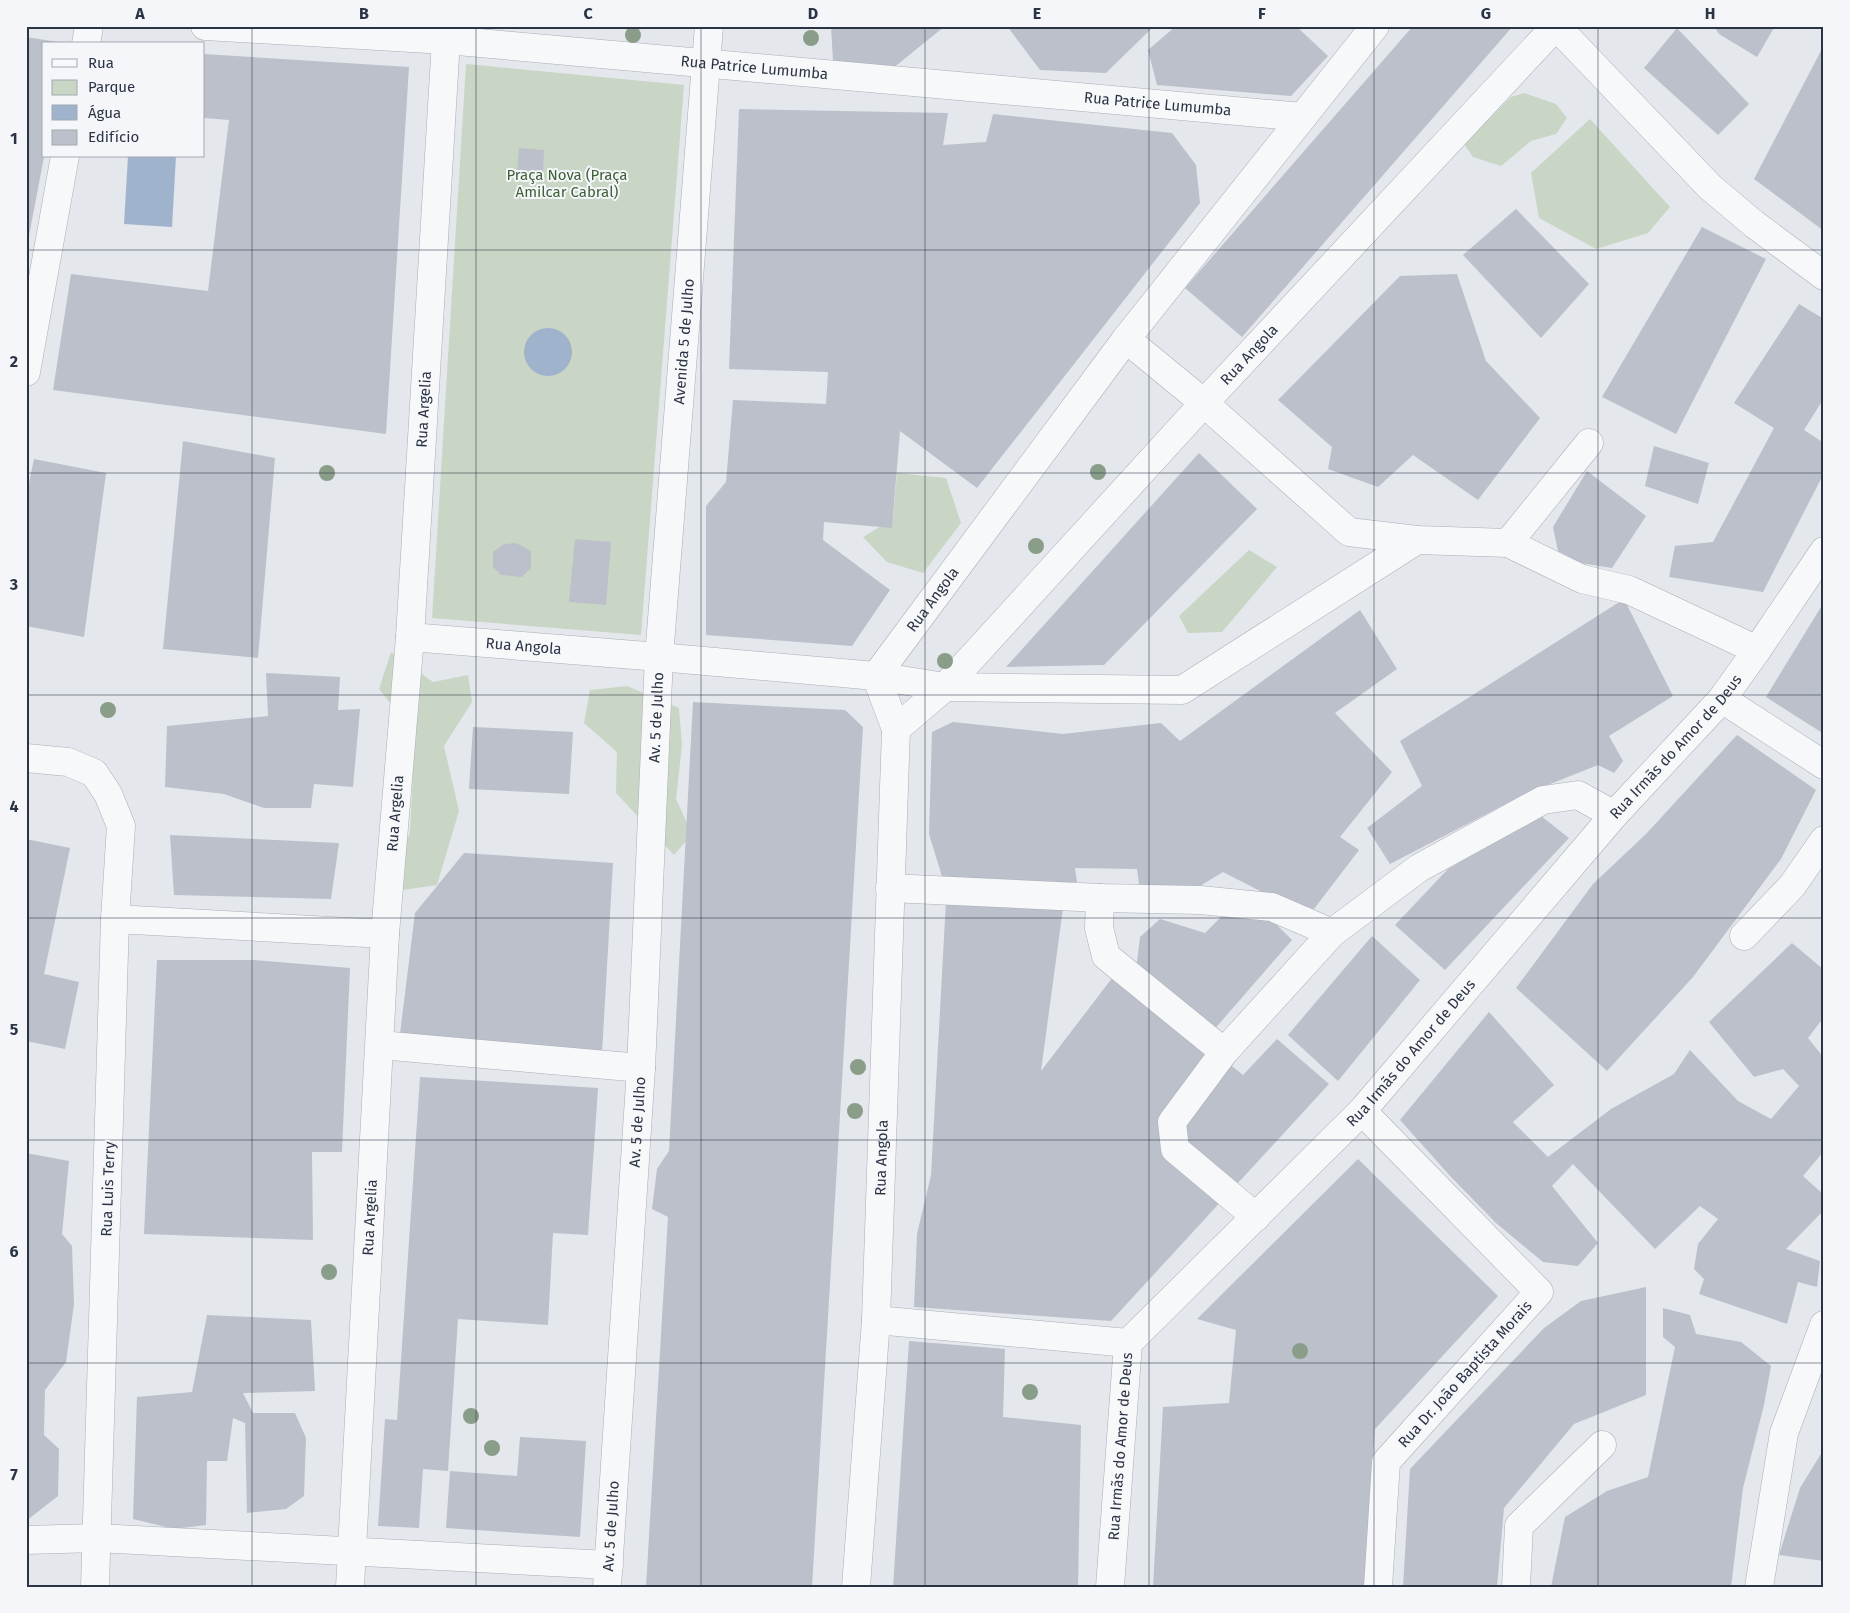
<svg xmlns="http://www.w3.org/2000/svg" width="1850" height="1613" font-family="'Fira Sans',sans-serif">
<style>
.green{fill:#c9d6c5}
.water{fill:#9fb4cc}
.building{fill:#bbc0ca}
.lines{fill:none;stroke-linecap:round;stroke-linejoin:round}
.minor-casing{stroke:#a9aeb7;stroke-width:29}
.tertiary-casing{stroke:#a9aeb7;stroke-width:29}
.minor{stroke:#f7f8fa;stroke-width:28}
.tertiary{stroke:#f7f8fa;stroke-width:28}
.tree{fill:#899d89}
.grid{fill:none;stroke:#2b3445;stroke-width:1;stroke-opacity:0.55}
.labels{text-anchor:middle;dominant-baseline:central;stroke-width:4;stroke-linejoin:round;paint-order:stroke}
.street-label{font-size:15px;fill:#2b3445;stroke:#f4f6f9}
.park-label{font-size:15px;fill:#3f6138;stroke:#f4f6f9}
.neatline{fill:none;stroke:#2b3445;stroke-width:2}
.grid-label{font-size:16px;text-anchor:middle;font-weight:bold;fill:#2b3445}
</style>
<rect width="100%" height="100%" fill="#e4e7ec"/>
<g class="green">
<polygon points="466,64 684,85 641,635 432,618"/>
<polygon points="1524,93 1556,104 1567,118 1556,134 1531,141 1501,166 1473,157 1464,144 1511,97"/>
<polygon points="1590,119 1670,207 1648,233 1596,249 1539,218 1531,173"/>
<polygon points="897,473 946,478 961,523 923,573 887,562 863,537 893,519"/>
<polygon points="1249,550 1277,567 1222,632 1188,633 1179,616"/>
<polygon points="391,652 433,682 468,675 472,702 444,746 459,811 437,885 389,892 410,832 415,735 379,689"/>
<polygon points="627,686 679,708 682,745 676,799 692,834 674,855 616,793 617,752 584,723 590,690"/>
</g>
<g class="water">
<polygon points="128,156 176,156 172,227 124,224"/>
<circle cx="548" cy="352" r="24"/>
</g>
<g class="building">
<polygon points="831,26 945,26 892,69 833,61"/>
<polygon points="1007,26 1154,26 1106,73 1040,70"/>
<polygon points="1176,26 1296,26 1328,56 1291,96 1157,85 1148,50"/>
<polygon points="1413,26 1513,26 1242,337 1185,288"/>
<polygon points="1714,26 1775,26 1757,57 1719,34"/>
<polygon points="1677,28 1749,104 1718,135 1644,68"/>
<polygon points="26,37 64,43 44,44 44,157 27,246"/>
<polygon points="1824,45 1824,231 1754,179"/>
<polygon points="204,54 409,67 386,434 53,390 71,274 208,291 229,120 204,118"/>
<polygon points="739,109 948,113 943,145 986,142 993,114 1172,133 1196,165 1200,203 977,488 900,431 892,528 824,522 823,540 890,590 852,646 706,635 706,506 726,482 733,400 826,404 828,372 729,369"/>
<polygon points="519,148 544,150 543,174 517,173"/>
<polygon points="1516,209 1589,284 1541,338 1463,255"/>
<polygon points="1702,227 1766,259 1676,434 1602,397"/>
<polygon points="1457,274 1486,361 1540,418 1478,500 1413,455 1378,487 1328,469 1332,447 1278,400 1400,276"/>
<polygon points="1799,304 1824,319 1824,398 1804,430 1824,443 1824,473 1763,592 1669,577 1675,546 1713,542 1774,428 1734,403"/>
<polygon points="183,441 275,458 258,658 163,649"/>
<polygon points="1654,446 1709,463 1698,504 1645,486"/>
<polygon points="1199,453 1257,509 1104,665 1006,667"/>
<polygon points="34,459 106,473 84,637 26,626 26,497"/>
<polygon points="1587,471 1646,516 1612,568 1580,563 1558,551 1553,527"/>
<polygon points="575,539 611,542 606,605 569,602"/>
<polygon points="516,543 531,551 531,568 522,577 501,575 493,567 493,552 504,544"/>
<polygon points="1624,599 1673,696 1609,736 1623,761 1614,773 1598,765 1525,794 1390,864 1367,828 1422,786 1400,741"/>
<polygon points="1824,602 1824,734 1766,697"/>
<polygon points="1360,610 1397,669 1335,713 1392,772 1340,837 1359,850 1314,909 1266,894 1223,872 1185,895 1140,892 1137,869 1075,868 1077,882 944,883 929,834 932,732 953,722 1063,734 1161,723 1180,741"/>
<polygon points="266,673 340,677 338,710 360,709 353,787 314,784 311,808 264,808 224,794 165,787 167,726 268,716"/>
<polygon points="693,702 845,710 863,727 812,1587 646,1587 668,1217 652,1209 657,1169 669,1151"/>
<polygon points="473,727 573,732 569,794 469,789"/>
<polygon points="1737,735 1816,790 1781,859 1693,977 1607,1071 1516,988 1593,884 1646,834"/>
<polygon points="1541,816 1569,838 1445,970 1395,925 1448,869"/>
<polygon points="170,835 339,843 331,899 174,895"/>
<polygon points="26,839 70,848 44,974 79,982 65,1049 26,1041"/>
<polygon points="464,853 613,863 602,1053 400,1034 415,913"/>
<polygon points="946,901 1063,908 1041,1071 1116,973 1243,1075 1277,1039 1329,1084 1111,1321 914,1307 917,1234 931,1175"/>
<polygon points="1223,915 1273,921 1292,940 1212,1032 1136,971 1140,937 1160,919 1205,933"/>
<polygon points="1372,936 1420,980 1338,1081 1288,1035"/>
<polygon points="1792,943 1824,970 1824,1017 1808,1038 1824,1058 1824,1151 1803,1176 1824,1195 1824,1210 1786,1249 1820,1261 1817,1287 1798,1282 1787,1324 1699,1294 1704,1279 1694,1269 1698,1244 1718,1219 1700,1206 1655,1249 1573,1164 1552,1186 1598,1243 1578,1266 1543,1262 1496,1223 1452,1178 1400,1120 1489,1012 1554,1085 1513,1122 1548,1157 1611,1109 1674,1074 1690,1050 1738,1101 1771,1119 1799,1086 1783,1069 1754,1077 1709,1022"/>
<polygon points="157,960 253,960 350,968 342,1152 312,1152 313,1240 144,1234"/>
<polygon points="420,1077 598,1088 588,1235 553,1233 548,1325 458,1319 448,1471 423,1469 419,1528 378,1526 385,1419 397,1420"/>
<polygon points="26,1153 69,1161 62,1234 72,1246 74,1304 66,1362 45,1390 44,1435 59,1449 58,1496 26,1521"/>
<polygon points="1358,1159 1498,1296 1375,1429 1364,1587 1153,1587 1163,1407 1229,1403 1236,1330 1197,1319"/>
<polygon points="1646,1287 1646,1395 1574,1424 1504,1508 1497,1587 1403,1587 1410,1469 1544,1328 1581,1301"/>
<polygon points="1663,1308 1690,1315 1696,1334 1741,1342 1771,1366 1764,1405 1743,1488 1731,1587 1551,1587 1565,1517 1607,1491 1648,1477 1675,1347 1663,1337"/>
<polygon points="207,1315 311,1320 315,1391 243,1393 253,1413 295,1413 306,1438 304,1496 286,1509 247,1513 245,1423 233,1418 227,1461 207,1461 206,1525 174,1529 133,1519 137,1397 192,1392"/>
<polygon points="909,1341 1005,1349 1003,1417 1081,1425 1078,1587 893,1587"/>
<polygon points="520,1437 586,1441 580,1537 446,1528 450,1471 517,1476"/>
<polygon points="1824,1449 1824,1561 1779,1555 1800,1488"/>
</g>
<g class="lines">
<defs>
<g id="minor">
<path id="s1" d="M205,26L446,40L1303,117"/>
<polyline points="1556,26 1710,187 1754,224 1824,276"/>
<polyline points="86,44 89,26"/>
<polyline points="1126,339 1204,403 1349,532 1417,540 1508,543 1589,443"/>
<polyline points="26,372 65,156"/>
<polyline points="1508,543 1582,579 1629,590 1757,650"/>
<path id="s2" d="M410,637L659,657"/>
<polyline points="945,687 1182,690 1417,540"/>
<polyline points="1722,699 1824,765"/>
<polyline points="26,758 68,762 94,773 108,794 121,826 115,919 95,1587"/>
<polyline points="890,888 1100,898 1200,900 1272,907 1332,933"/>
<polyline points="1100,898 1099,928 1106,956 1224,1052"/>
<polyline points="115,919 385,934"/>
<polyline points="1744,936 1792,886 1824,840"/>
<polyline points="380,1045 641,1068"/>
<polyline points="1362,1111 1539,1292 1386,1462 1378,1587"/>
<polyline points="1256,1217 1175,1149 1172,1122 1224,1052 1332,933 1419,868 1543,800 1578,795 1614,815"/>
<polyline points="876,1320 1128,1343"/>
<polyline points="26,1540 97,1538 609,1565"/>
<path id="s3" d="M350,1587L385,934L410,637L446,40"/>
<path id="s4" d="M1110,1587L1128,1343L1362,1111L1614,815L1722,699L1757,650L1824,551"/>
<polyline points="1516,1587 1519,1526 1602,1445"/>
<polyline points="1759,1587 1784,1433 1824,1325"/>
</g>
<g id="tertiary">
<polyline points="659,657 876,676 945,687"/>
<path id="s5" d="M896,729L945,687L1204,403L1556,26"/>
<path id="s6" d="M607,1587L641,1068L659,657L709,26"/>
<path id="s7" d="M856,1587L876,1320L896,729L876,676L1126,339L1375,26"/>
</g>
</defs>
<use href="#minor" class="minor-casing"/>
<use href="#tertiary" class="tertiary-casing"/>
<use href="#minor" class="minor"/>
<use href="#tertiary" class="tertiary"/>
</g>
<g class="tree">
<circle cx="633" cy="35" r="8"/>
<circle cx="811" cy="38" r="8"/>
<circle cx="1098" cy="472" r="8"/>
<circle cx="327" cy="473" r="8"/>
<circle cx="1036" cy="546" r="8"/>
<circle cx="945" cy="661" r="8"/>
<circle cx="108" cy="710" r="8"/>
<circle cx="858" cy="1067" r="8"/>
<circle cx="855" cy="1111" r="8"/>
<circle cx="329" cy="1272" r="8"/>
<circle cx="1300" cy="1351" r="8"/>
<circle cx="1030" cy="1392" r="8"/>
<circle cx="471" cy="1416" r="8"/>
<circle cx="492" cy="1448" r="8"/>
</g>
<path class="grid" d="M252,26V1587M476,26V1587M701,26V1587M925,26V1587M1149,26V1587M1374,26V1587M1598,26V1587M26,250H1824M26,473H1824M26,695H1824M26,918H1824M26,1140H1824M26,1363H1824"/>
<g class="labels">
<g class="street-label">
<text stroke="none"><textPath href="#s1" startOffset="551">Rua Patrice Lumumba</textPath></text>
<text stroke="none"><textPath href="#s1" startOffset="956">Rua Patrice Lumumba</textPath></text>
<text stroke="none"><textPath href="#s6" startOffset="1248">Avenida 5 de Julho</textPath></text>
<text stroke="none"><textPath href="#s5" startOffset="515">Rua Angola</textPath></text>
<text stroke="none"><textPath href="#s3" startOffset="1180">Rua Argelia</textPath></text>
<text stroke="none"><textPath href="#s7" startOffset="1011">Rua Angola</textPath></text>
<text stroke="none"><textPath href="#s2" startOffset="114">Rua Angola</textPath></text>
<text stroke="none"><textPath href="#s6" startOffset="871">Av. 5 de Julho</textPath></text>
<text stroke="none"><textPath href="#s4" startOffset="1055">Rua Irmãs do Amor de Deus</textPath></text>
<text stroke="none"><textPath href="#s3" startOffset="775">Rua Argelia</textPath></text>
<text stroke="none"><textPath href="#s4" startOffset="650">Rua Irmãs do Amor de Deus</textPath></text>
<text stroke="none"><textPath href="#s6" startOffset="466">Av. 5 de Julho</textPath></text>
<text stroke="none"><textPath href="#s7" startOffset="430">Rua Angola</textPath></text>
<text transform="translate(108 1189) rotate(-88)">Rua Luis Terry</text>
<text stroke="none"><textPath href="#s3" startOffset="370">Rua Argelia</textPath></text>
<text transform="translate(1465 1374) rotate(-48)">Rua Dr. João Baptista Morais</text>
<text stroke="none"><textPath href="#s4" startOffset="141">Rua Irmãs do Amor de Deus</textPath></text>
<text stroke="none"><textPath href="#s6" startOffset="61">Av. 5 de Julho</textPath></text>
</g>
<g class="park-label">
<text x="567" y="175">Praça Nova (Praça<tspan x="567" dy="17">Amilcar Cabral)</tspan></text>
</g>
</g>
<rect width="1850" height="1613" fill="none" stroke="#f4f6f9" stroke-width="55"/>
<rect x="42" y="42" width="162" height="115" fill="#f4f6f9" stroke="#a4a8b1"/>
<rect x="52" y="59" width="25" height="8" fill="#f7f8fa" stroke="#a4a8b1"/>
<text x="88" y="68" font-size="15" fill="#2b3445">Rua</text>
<rect x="52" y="80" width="25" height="15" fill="#c9d6c5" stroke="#a4a8b1"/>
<text x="88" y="92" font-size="15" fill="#2b3445">Parque</text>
<rect x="52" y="105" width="25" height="15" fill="#9fb4cc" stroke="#a4a8b1"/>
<text x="88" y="118" font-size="15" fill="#2b3445">Água</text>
<rect x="52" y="130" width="25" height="15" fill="#bbc0ca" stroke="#a4a8b1"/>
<text x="88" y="142" font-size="15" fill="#2b3445">Edifício</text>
<rect x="28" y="28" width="1794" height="1558" class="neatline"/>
<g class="grid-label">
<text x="140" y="19">A</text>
<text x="364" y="19">B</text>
<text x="588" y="19">C</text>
<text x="813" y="19">D</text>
<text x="1037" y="19">E</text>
<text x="1262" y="19">F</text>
<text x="1486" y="19">G</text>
<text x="1710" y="19">H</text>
<text x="14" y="144">1</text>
<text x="14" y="367">2</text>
<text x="14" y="590">3</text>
<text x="14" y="812">4</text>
<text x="14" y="1035">5</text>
<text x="14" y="1257">6</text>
<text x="14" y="1480">7</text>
</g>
</svg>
